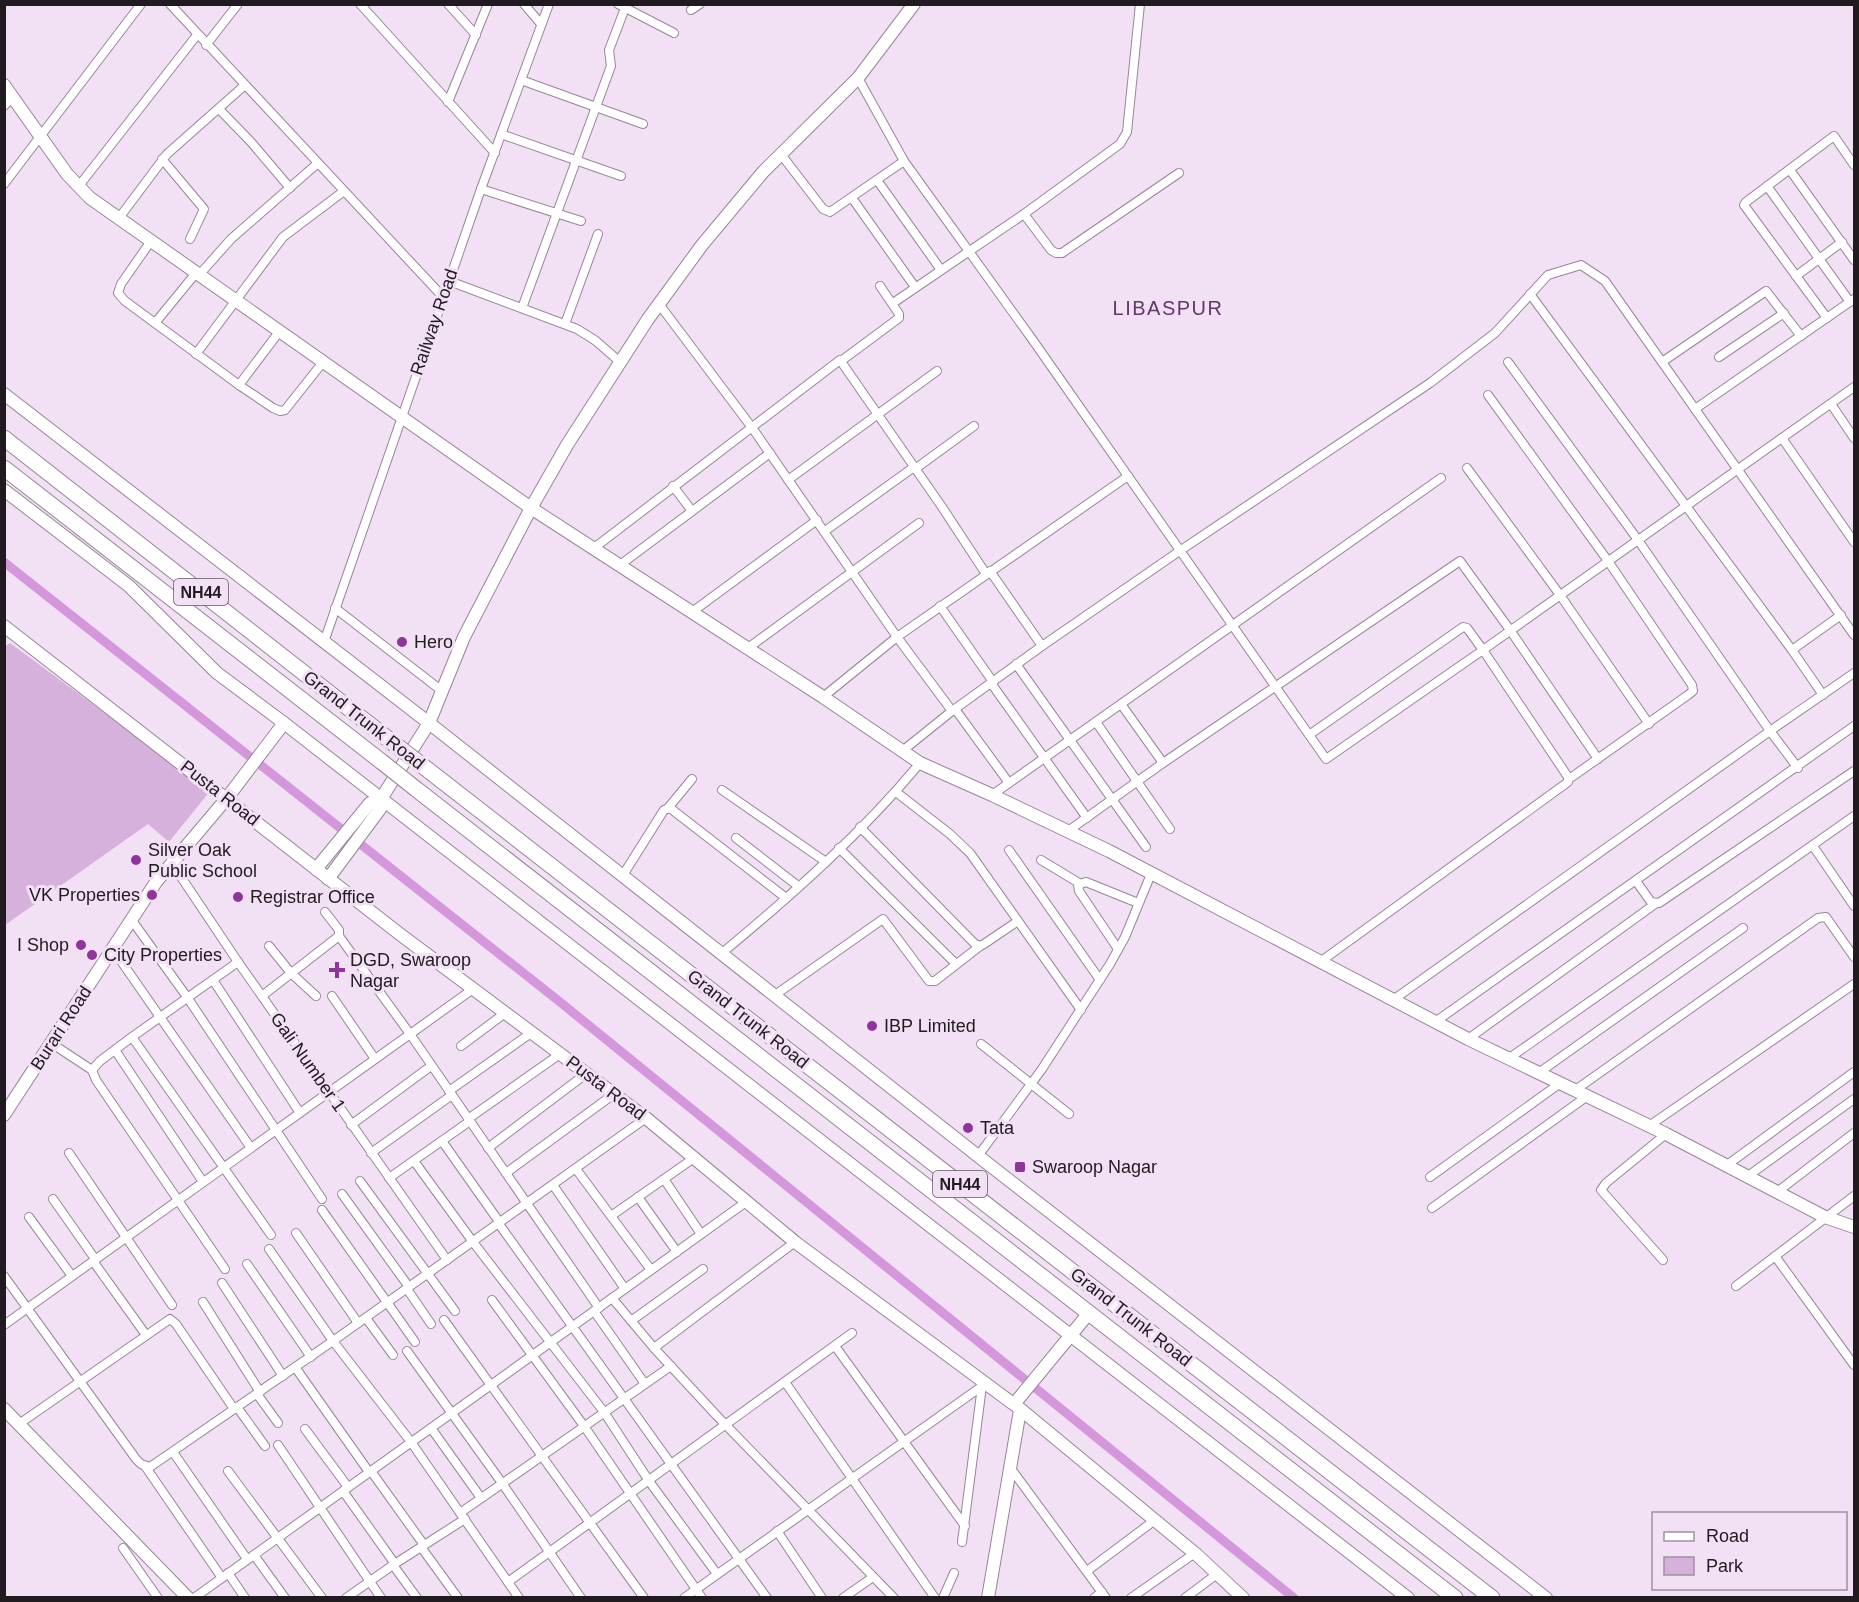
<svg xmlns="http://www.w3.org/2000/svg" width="1859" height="1602" font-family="Helvetica,sans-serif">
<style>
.green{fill:#d6b1db}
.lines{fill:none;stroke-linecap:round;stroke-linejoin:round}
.canal{stroke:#d497dc;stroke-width:9}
.street-casing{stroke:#968697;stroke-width:10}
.secondary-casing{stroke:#968697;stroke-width:14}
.highway-casing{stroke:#968697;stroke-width:17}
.street{stroke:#fff;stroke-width:8}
.secondary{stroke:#fff;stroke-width:12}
.highway{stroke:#fff;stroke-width:15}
.highway-bridge-casing{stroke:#968697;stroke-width:17;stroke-linecap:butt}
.highway-bridge{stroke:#fff;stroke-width:15}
.poi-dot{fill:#90339c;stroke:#f2e0f4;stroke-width:2}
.labels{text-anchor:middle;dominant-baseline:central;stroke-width:6;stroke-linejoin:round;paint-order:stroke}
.shield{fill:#f2e0f4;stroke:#605560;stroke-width:1.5}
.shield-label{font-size:16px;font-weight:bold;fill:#211a21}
.street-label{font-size:18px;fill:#211a21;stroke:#f2e0f4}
.poi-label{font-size:18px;fill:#211a21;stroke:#f2e0f4;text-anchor:start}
.neighbourhood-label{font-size:20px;letter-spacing:1.5px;fill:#64366a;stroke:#f2e0f4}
</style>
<rect width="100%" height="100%" fill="#f2e0f4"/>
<polygon class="green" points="10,643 210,791 169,842 148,824 5,925 4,647"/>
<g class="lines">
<polyline class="canal" points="4,562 560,1002 1294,1598"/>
<defs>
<g id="street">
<polyline points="170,4 443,297"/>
<polyline points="360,4 495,153"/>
<polyline points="448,4 476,35"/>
<polyline points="524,4 541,24"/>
<polyline points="618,4 674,33"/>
<polyline points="691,10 700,4"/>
<polyline points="206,45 238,4"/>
<polyline points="858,78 904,161 1032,339 1326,759 1483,650 1467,628 1463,627 1309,735"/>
<polyline points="521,80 643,124"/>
<polyline points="448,102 488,4"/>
<polyline points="4,106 13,97"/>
<polyline points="219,109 251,142 290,188"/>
<polyline points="501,134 621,176"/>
<polyline points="780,153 823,209 830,212 904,161"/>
<polyline points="162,159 204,209 190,239"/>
<polyline points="1790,170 1854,260"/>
<polyline points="877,180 941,270"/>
<polyline points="4,184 141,4"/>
<polyline points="1767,186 1850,302"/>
<polyline points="78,187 197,35"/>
<polyline points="481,189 581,221"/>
<polyline points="852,198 915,287"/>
<polyline points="1024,214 1051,250 1056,253 1062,253 1179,173"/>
<polyline points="119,218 167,154 245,85"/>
<polyline points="151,241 121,284 118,293 125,301 239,385 273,408 280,411 285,410 323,362"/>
<polyline points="199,275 231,239 318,163"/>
<polyline points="1796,276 1842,242"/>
<polyline points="449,281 577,329 596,341 620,362"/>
<polyline points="1530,294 1792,650 1823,695"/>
<polyline points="896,301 1024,214 1120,144 1127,132 1140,4"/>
<polyline points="659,304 753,429 897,637 823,697"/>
<polyline points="522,308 611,66 609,50 625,8"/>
<polyline points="1827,318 1744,205 1746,202 1834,136 1854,165"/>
<polyline points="155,323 196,273"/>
<polyline points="565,324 598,234"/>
<polyline points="196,354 283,237 344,191"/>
<polyline points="1719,357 1784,313"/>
<polyline points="841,361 899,318 899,314 880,286"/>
<polyline points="1508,362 1638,540 1770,731 1798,768"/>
<polyline points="1662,362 1766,291 1801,336"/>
<polyline points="239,385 279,332"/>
<polyline points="1488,395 1608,561 1692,685 1693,691 1688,695 1569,779"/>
<polyline points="1831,404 1854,438"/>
<polyline points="1695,409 1854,299"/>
<polyline points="1782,438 1854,542"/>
<polyline points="1467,468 1560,595 1649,724"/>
<polyline points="915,469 974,426"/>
<polyline points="788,480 937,371"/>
<polyline points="673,486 692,511"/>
<polyline points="825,531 914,467"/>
<polyline points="594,548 840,360 942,507 986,574"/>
<polyline points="620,565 770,453"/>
<polyline points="990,571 1042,646"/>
<polyline points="940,606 993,682"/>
<polyline points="335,608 442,691"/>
<polyline points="692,612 817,520"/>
<polyline points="324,642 481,189 549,4"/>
<polyline points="748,648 919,523"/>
<polyline points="1792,650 1841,615"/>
<polyline points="1016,664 1146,847"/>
<polyline points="991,683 1087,818"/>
<polyline points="1121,704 1163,763"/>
<polyline points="955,709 1009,783"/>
<polyline points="952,711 897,637 1128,476"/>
<polyline points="1096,722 1170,829"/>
<polyline points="901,752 952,711 1042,646 1181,550 1430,383 1495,333 1548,275 1581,265 1605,281 1854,635"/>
<polyline points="722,790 826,862"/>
<polyline points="896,792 950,834 970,853 1081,1010"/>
<polyline points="992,795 1441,478"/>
<polyline points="668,808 692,779"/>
<polyline points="860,827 975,944 980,946 984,944 1018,921"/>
<polyline points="1068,831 1163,763 1460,561 1510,630 1598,759"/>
<polyline points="736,838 798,886"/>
<polyline points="1813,846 1854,906"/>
<polyline points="839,848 956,964"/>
<polyline points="1009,850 1100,980"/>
<polyline points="1041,860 1079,883"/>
<polyline points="171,862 238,962 447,1260"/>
<polyline points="623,875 664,810 670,808 786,898"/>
<polyline points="1636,881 1651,902 1659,903 1854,771"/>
<polyline points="131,919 187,997 322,1199"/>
<polyline points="339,936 410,1034 599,1308"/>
<polyline points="269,946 291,973 316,996"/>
<polyline points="112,948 251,1148"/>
<polyline points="1118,949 1079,891 1078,885 1086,882 1138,903"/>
<path d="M722,953C792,895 862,833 920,763"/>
<polyline points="1320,962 1568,782 1568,777 1483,650 1854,387"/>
<polyline points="213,980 300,1113"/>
<polyline points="775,995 883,919 929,981 935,981 980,946"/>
<polyline points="262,996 339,936 339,930 325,912"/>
<polyline points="332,996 375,1059"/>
<polyline points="1393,1000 1770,731 1854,673"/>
<polyline points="1435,1022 1854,726"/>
<polyline points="132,1037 271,1235"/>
<polyline points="1468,1039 1655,904"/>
<polyline points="51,1043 92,1070 96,1080 225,1269"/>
<polyline points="981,1044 1069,1114"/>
<polyline points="461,1046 505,1013"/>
<polyline points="115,1050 203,1182"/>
<polyline points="1508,1059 1854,816"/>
<polyline points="92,1070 100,1061 132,1037 238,962"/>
<polyline points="1537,1074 1743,928"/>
<polyline points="449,1091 531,1033"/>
<polyline points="1574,1091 1818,918 1826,917 1854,957"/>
<polyline points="468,1119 560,1054"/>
<polyline points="351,1125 431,1066"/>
<polyline points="1649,1126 1854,984"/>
<polyline points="442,1141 500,1223"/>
<polyline points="488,1148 587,1073"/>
<polyline points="69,1153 172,1305"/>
<polyline points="371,1153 452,1095"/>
<polyline points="978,1156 1042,1069 1110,964 1125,937 1151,874"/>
<polyline points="414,1161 473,1242 604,1412 649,1481 717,1574"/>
<polyline points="1727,1165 1854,1072"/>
<polyline points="576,1169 651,1270"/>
<polyline points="506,1173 614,1094"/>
<polyline points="1748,1176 1854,1099"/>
<polyline points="1430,1177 1559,1084"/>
<polyline points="389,1178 470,1121"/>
<polyline points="664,1179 701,1234"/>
<polyline points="360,1181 455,1311"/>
<polyline points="553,1185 625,1289"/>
<polyline points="1777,1192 1854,1133"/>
<polyline points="342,1194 409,1287"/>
<polyline points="638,1197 677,1252"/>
<polyline points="53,1199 95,1259"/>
<polyline points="1432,1208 1586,1097"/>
<polyline points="322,1210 415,1342"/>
<polyline points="611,1216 694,1158"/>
<polyline points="29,1217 72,1276"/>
<polyline points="499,1224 767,1598"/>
<polyline points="296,1233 358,1323"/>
<polyline points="269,1249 333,1341 411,1442 519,1598"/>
<polyline points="1775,1256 1854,1365"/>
<polyline points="1663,1260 1601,1190 1606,1183 1666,1134"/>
<polyline points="93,1261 146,1335"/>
<polyline points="247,1264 311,1357"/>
<polyline points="4,1276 136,1459 141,1464 150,1467 333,1341 646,1118"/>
<polyline points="222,1283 283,1376"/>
<polyline points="1736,1286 1854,1196"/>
<polyline points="407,1289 431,1324"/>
<polyline points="612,1298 654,1348 718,1417 894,1598"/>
<polyline points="492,1300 584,1426 702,1598"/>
<polyline points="203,1302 260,1392"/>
<polyline points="594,1311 645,1384"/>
<polyline points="366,1318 393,1355"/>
<polyline points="444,1320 644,1598"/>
<polyline points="631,1321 703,1269"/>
<polyline points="4,1325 473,989"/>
<polyline points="835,1346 965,1526"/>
<polyline points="654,1348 795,1242"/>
<polyline points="407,1351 502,1483 581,1598"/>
<polyline points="295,1367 369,1472"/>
<polyline points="785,1382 935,1598"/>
<polyline points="257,1394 278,1423"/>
<polyline points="237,1407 265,1446"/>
<polyline points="19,1424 170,1319 176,1324 234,1409"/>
<polyline points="431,1428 481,1498"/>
<polyline points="305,1429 348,1487"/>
<polyline points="278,1445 381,1598"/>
<polyline points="173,1452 247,1559"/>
<polyline points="145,1466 222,1578"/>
<polyline points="1012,1470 1106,1598"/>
<polyline points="228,1471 322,1598"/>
<polyline points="371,1471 424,1545"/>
<polyline points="343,1491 395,1564"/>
<polyline points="460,1513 671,1366"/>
<polyline points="777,1531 822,1598"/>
<polyline points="962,1542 982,1386"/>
<polyline points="421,1547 458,1598"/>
<polyline points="123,1548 158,1598"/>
<polyline points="254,1555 285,1598"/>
<polyline points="393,1565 417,1598"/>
<polyline points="1087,1571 1155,1520"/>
<polyline points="228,1573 245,1598"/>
<polyline points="508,1582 852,1333"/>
<polyline points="194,1598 746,1202"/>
<polyline points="346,1598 393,1565 465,1519"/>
<polyline points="684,1598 985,1384"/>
<polyline points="843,1598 873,1577"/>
<polyline points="943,1598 954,1573"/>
<polyline points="1094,1598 1102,1592"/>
<polyline points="1131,1598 1195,1553"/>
<polyline points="1185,1598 1217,1574"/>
</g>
<g id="secondary">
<polyline points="4,85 67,174 90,198 531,508 823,697 920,763 992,795 1109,851 1468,1039 1666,1134 1825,1217 1854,1227"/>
<polyline points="4,394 429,723 978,1156 1546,1598"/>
<polyline points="4,490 129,586 217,673 284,723 1408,1598"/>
<polyline points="4,626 401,935 646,1118 795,1242 1012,1403 1015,1403 1089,1313"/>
<polyline points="316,869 370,803 379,802"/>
<polyline points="328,879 380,809 379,802 429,723 464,637 531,508 567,445 648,319 702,245 763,172 858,78 914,4"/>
<polyline points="4,1115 156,882 227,798 284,723"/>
<polyline points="1014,1404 1197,1555 1243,1598"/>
<polyline points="4,1409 188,1598"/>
<polyline points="988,1598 1020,1410"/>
</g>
<g id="highway">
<polyline points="4,438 397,746"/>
<polyline points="4,468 382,762"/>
<polyline points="428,770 1492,1598"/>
<polyline points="416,789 1455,1598"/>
</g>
</defs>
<use href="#street" class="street-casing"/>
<use href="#secondary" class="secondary-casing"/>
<use href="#highway" class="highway-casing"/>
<use href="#street" class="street"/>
<use href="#secondary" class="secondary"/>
<use href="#highway" class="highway"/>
<defs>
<g id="highway-bridge">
<polyline points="397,746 428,770"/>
<polyline points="382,762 416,789"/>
</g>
</defs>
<use href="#highway-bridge" class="highway-bridge-casing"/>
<use href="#highway-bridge" class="highway-bridge"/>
</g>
<g class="poi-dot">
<circle cx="402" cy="642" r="6"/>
<circle cx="136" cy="860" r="6"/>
<circle cx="152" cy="895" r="6"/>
<circle cx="238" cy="897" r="6"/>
<circle cx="81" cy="945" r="6"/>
<circle cx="92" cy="955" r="6"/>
<path d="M334 961h6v6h6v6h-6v6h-6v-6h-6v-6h6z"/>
<circle cx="872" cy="1026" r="6"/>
<circle cx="968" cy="1128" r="6"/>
<rect x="1014" y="1161" width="12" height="12" rx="3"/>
</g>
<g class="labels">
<g class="shield">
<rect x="174" y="579" width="54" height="26" rx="4.5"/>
<rect x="933" y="1171" width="54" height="26" rx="4.5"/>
</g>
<g class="shield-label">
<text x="201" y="592">NH44</text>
<text x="960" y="1184">NH44</text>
</g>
<g class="street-label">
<text transform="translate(434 322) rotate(-71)">Railway Road</text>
<text transform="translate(364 720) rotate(38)">Grand Trunk Road</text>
<text transform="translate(220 793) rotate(38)">Pusta Road</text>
<text transform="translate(748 1019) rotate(38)">Grand Trunk Road</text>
<text transform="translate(61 1028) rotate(-57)">Burari Road</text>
<text transform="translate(308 1062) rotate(55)">Gali Number 1</text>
<text transform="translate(606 1088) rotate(37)">Pusta Road</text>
<text transform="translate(1131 1317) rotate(38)">Grand Trunk Road</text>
</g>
<g class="poi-label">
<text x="414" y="642">Hero</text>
<text x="148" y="850">Silver Oak<tspan x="148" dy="21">Public School</tspan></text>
<text x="140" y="895" text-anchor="end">VK Properties</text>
<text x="250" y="897">Registrar Office</text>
<text x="69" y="945" text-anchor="end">I Shop</text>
<text x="104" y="955">City Properties</text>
<text x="350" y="960">DGD, Swaroop<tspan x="350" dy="21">Nagar</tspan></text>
<text x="884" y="1026">IBP Limited</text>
<text x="980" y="1128">Tata</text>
<text x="1032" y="1167">Swaroop Nagar</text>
</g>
<g class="neighbourhood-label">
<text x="1168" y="308">LIBASPUR</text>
</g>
</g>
<rect width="1859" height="1602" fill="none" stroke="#211a21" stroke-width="12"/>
<rect x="1652" y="1512" width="195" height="78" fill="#f2e0f4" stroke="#9e91a0" stroke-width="1.5"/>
<rect x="1664" y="1532" width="30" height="9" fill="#ffffff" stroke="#9e91a0" stroke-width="1.5"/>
<text x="1706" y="1542" font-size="18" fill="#211a21">Road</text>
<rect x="1664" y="1557" width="30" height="18" fill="#d6b1db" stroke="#9e91a0" stroke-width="1.5"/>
<text x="1706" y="1572" font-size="18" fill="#211a21">Park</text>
</svg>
